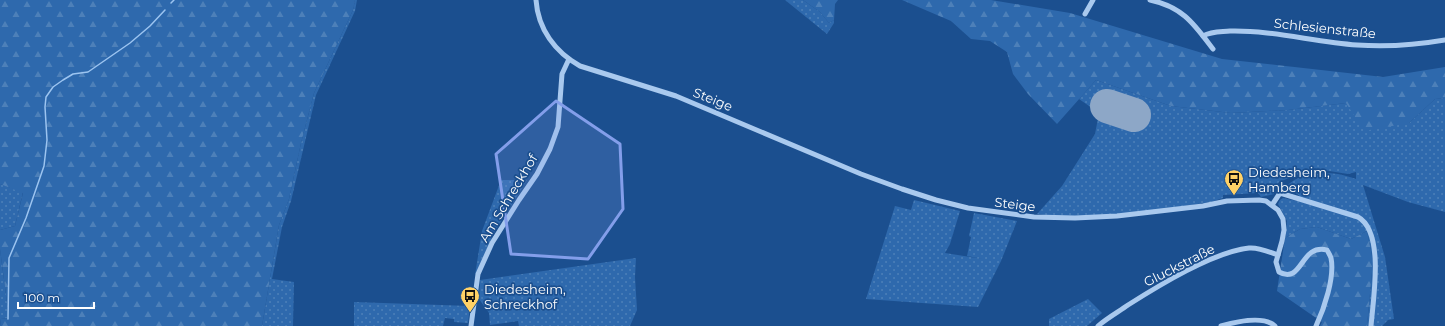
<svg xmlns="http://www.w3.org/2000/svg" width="1445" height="326" font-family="Montserrat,sans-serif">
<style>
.grass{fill:url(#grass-dots)}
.forest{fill:url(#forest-firs)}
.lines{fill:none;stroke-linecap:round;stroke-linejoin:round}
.stream{stroke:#9cc4f0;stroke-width:1.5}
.runway{stroke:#8da7c7;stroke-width:34}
.minor{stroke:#a9c9ee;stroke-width:5}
.marked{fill:#839eea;fill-opacity:0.2;stroke:#839eea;stroke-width:3;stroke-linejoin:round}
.labels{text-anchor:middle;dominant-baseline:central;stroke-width:3.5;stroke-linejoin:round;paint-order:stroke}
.street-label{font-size:13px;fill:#fff;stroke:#1b4f8f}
.poi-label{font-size:13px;fill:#fff;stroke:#1b4f8f;text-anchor:start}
</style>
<defs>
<pattern id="grass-dots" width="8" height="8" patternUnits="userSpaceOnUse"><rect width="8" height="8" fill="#2e69ad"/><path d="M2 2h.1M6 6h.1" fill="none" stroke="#4d80b9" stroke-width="1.8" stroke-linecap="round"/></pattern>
<pattern id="forest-firs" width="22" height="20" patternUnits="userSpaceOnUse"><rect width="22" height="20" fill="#2e69ad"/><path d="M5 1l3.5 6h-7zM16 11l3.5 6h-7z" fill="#4d80b9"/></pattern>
</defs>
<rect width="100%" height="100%" fill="#1b4f8f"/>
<g class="grass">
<polygon points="355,0 357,0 355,11 316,95 291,201 282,227 272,279 294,282 293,326 262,326 279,225 289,199 301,143 314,93 353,10"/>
<polygon points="785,0 803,0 820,12 829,23 834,20 834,23 827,34"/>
<path d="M1096,80L1171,106L1231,113L1288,110L1346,103L1409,123L1435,99L1445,98V212L1408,202L1363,185L1385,257L1394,319L1388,320L1382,326H1367L1373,261L1367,231L1351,239L1317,227L1300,229L1285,238L1287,221L1278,204L1280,200L1283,198L1297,201L1299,195L1286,188C1294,174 1323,172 1338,174C1344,175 1350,177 1356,179V172L1348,174L1323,170L1299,174L1279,182L1273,191L1274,194L1261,197L1258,193L1223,195V198L1211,202L1117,216L1075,218L1037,214L1062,186L1095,134L1099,113L1079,99Z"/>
<polygon points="501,180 527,180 495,231 475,275 482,231"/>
<polygon points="0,184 23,192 15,226 0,230"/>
<polygon points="914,200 960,211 950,244 945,253 983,259 967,256 971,237 969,236 974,213 1017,221 1001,261 978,307 866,299 895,206 911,210"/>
<polygon points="0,249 9,318 1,319 0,325"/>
<polygon points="636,258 635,277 637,310 630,326 519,326 518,321 490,325 489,313 479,299 480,280"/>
<polygon points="1088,299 1102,313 1087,326 1049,326 1049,319"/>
<polygon points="354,302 470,306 468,323 454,322 454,319 445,318 443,326 354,326"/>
</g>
<g class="forest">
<polygon points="0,0 355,0 353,10 314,93 301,143 289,199 279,225 262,326 0,326 1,319 9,318 0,249 0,230 15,226 23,193 0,184"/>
<polygon points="803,0 838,0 835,4 834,20 829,23 820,12"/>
<polygon points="902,0 991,0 1070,13 1222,59 1383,77 1445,67 1445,98 1435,99 1409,123 1364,131 1346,103 1288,110 1231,113 1171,106 1096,80 1057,124 1028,94 1013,74 1007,52 990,41 971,39 951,21"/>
<polygon points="1317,227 1351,239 1367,231 1373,261 1367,326 1320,326 1322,322 1277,291 1285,238 1300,229"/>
</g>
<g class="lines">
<g class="stream">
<polyline points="171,3 174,0"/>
<polyline points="8,319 9,258 26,218 44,166 47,140 45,107 46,97 53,87 63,80 73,74 88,72 130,43 150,26 165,10"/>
</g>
<polyline class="runway" points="1107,106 1134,115"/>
<g class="minor">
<path d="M536,0C538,29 555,52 580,66L676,96L861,174L902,189L936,200L968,208L1034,217L1075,218L1117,216L1203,206L1227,201L1259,200L1266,201L1278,210L1283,219L1284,230L1282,241L1276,262L1279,272C1303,285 1300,243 1327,250C1328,252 1330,255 1331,258C1335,277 1324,309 1316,326"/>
<path d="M1150,0C1183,7 1194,24 1213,49"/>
<polyline points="1085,14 1093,0"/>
<path d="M1203,36C1212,31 1220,32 1230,31C1272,30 1314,42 1357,45C1386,47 1416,45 1445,40"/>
<path d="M1272,205L1280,193L1358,217C1385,232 1373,300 1371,326"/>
<polyline points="471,326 478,274 492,243 519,200 537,174 550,149 558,127 562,74 569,59"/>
<path d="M1098,326C1107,318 1118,312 1128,305C1158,286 1213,252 1249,248C1259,247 1269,252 1278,255"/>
<path d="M1221,326C1235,322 1263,315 1275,326"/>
</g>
</g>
<path class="marked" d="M556,101L620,144L623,209L588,259L511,254L496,154Z"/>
<defs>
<symbol id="bus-pin" viewBox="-11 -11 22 30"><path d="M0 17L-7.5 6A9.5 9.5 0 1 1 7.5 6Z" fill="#ffd166" stroke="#1b4f8f"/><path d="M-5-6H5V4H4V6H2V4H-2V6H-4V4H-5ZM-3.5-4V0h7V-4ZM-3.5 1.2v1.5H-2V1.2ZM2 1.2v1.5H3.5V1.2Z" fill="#111"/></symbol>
</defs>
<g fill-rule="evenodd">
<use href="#bus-pin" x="1223" y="168" width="22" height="30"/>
<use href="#bus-pin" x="459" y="285" width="22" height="30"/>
</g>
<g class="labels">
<g class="street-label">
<text transform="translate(1325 28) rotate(6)">Schlesienstraße</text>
<text transform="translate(713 99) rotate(22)">Steige</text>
<text transform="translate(508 198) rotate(-59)">Am Schreckhof</text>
<text transform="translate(1015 204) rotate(7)">Steige</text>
<text transform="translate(1179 265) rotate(-27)">Gluckstraße</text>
</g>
<g class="poi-label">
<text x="1248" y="172">Diedesheim,<tspan x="1248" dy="15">Hamberg</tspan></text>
<text x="484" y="289">Diedesheim,<tspan x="484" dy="15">Schreckhof</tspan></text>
</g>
</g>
<path d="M18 302v6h76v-6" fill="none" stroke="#ffffff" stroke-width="2"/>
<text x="24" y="302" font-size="12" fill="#ffffff" stroke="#1b4f8f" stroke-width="3" paint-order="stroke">100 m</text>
</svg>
